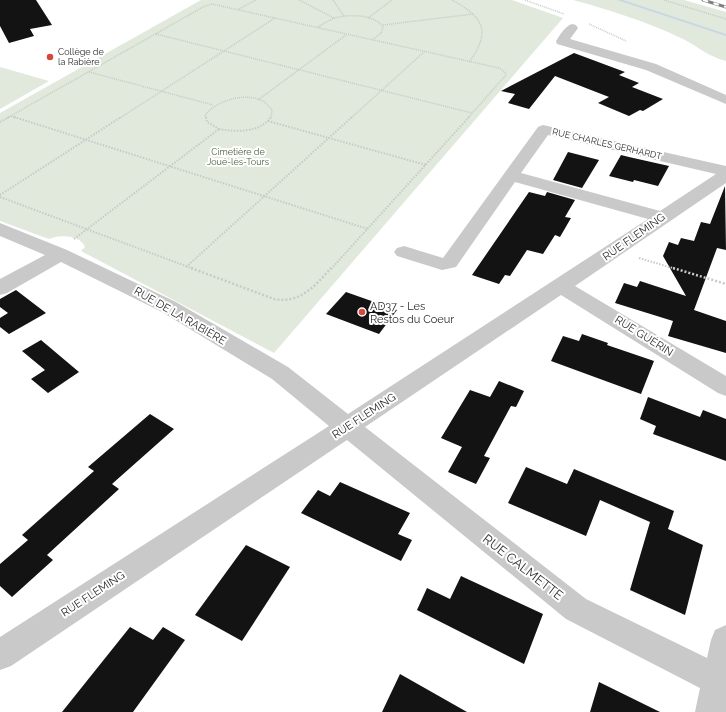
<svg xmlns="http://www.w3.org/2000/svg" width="726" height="712" font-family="Raleway,sans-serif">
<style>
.green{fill:#e0e9db}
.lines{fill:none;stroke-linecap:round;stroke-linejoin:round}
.stream{fill:#c8d6e7;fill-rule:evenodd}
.building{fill:#131313}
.path-far2{stroke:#c9c9c9;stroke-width:1.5;stroke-dasharray:1 1;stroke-linecap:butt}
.path-far1{stroke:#c9c9c9;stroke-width:2;stroke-dasharray:1.5 1.5;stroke-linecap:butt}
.path{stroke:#c9c9c9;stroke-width:2.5;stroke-dasharray:2 2;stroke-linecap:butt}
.minor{fill:#c9c9c9;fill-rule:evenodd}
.rail-casing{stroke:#818181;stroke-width:3}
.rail{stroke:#fff;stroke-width:2;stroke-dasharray:5.5;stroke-linecap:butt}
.poi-dot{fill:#d5483c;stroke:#fff;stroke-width:1.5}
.labels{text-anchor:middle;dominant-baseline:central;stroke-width:4;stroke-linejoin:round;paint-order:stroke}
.far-poi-label{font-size:9px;fill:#2c2c2c;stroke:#fff;text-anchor:start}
.far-street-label{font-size:9px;fill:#2c2c2c;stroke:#fff}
.far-park-label{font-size:9px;fill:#4a633e;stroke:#fff}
.street-label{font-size:11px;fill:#2c2c2c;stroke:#fff}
.poi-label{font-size:11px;fill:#2c2c2c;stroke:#fff;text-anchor:start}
.near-street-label{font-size:13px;fill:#2c2c2c;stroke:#fff}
</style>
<rect width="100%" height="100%" fill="#fff"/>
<g class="green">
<path d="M201,0H512L563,18L274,353L81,251L85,247C81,235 59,234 49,239L0,221V113Z"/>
<path d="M573,0H684L726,12V61C709,57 697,46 683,39C648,22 610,10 573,0Z"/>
<polygon points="0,67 49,81 0,109"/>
</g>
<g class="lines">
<polygon class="stream" points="617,0 623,0 726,34 726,36"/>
</g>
<g class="building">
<polygon points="0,0 36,0 52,25 30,29 34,36 9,43 0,26"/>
<polygon points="574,53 625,72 619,75 639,83 632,87 663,99 643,111 640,110 629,116 598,103 609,97 555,76 529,109 508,103 515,94 501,91"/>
<polygon points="568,152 599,160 582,188 553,180"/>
<polygon points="621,155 629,157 669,166 658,186 634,180 633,182 609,176"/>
<polygon points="725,186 726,250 717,248 694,310 726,321 726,353 668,336 673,321 615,303 624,283 637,287 640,281 686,296 663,256 669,242 678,245 681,238 694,241 701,222 710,224"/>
<polygon points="529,192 545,196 547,192 575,200 565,217 571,218 560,237 555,235 543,254 527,250 510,276 505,275 499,284 472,275"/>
<polygon points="16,290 46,313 9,334 0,327 0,318 8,313 0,307 0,299"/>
<polygon points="346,292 397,310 379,334 326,314"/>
<polygon points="582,334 608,343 607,345 654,361 641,394 551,361 563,336 579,341"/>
<polygon points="41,340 79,372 48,393 31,379 45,370 22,351"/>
<polygon points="499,381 524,391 516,407 511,406 484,456 490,458 476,484 448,472 462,447 441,438 470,390 490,397"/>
<polygon points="648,397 700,417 703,410 726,419 726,461 653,434 656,426 640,419"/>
<polygon points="150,414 174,429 112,484 119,489 47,555 53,560 12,597 0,586 0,564 28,540 22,535 94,471 88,467"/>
<polygon points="526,467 567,484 574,469 674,511 668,529 703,545 685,615 630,590 650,522 600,500 586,536 508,503"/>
<polygon points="340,482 410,513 398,534 412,540 401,561 301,513 318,490 330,496"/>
<polygon points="246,545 290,567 242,641 195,615"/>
<polygon points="461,576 543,614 524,664 417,610 427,588 450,599"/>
<polygon points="130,627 153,640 163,627 185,640 133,712 62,712"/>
<polygon points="400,674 467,712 382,712"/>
<polygon points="599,682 660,712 590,712"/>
</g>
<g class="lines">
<g class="path-far2">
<polyline points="299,0 334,18"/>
<polyline points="333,0 344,16"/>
<path d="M452,0C483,17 492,31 469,62"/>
<polyline points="525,0 564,14"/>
<polyline points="664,0 726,19"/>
<polyline points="239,9 256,0"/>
<polyline points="368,18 392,0"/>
<polyline points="589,24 626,41"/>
<polyline points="383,25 473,14"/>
<path d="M318,27C323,24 329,20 335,18C349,14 374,14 383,27L381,33L372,40"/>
<polyline points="156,34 472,113"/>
<polyline points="89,72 213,105"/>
<polyline points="258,100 346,35"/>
<polyline points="11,116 17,118"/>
<polyline points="7,118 203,7 212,4 499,68 505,72 506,75 468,118"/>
<polyline points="120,118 275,18"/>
<path d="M206,118L205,115C218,100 245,92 263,101C266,103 269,107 272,110L271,118"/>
<polyline points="351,118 424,52"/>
</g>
<g class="path-far1">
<polyline points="14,117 368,229"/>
<polyline points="206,117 207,122 219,129"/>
<polyline points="268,121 426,165"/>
<polyline points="0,122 9,117"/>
<path d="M219,129C236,132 260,133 271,117"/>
<polyline points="0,195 121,117"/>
<polyline points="0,197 194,269"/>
<polyline points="74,239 219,129"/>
<polyline points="639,258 676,269"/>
<polyline points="186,267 352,117"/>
<polyline points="331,269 469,117"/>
</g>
<g class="path">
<path d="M191,268L274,299C300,304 315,286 331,268"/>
<polyline points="673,268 726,284"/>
</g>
<g class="minor">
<path d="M572,24L576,25L578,28L570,39L656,64L726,95V104L646,70L557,44L556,41C560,35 565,26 572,24Z"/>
<path d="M543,125L726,166V183L575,286L726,376V396L718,393L561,295L365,427L586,599L707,658L711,640L715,630L726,625V712H695L700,688L566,619L347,440L11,666L0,670V637L329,426L272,379L162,312L61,262L7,293L0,295V279L45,255L0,236V223L67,250L176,302L288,367L348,414L648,219L515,182L456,267L442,270L397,256L394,252L397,248L404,246L443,258L538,127ZM548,135L716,174L660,211L521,173Z"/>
</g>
<defs>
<polyline id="rail" points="703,0 726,7"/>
</defs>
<use href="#rail" class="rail-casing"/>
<use href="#rail" class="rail"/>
</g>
<g class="poi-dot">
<circle cx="50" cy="57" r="4"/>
<circle cx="362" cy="312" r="4"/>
</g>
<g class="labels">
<g class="far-poi-label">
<text x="58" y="52">Collège de<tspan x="58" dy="10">la Rabière</tspan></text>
</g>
<g class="far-street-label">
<text transform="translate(607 144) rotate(13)">RUE CHARLES GERHARDT</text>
</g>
<g class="far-park-label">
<text x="238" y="152">Cimetière de<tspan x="238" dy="10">Joué-lès-Tours</tspan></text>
</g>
<g class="street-label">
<text transform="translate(634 237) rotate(-35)">RUE FLEMING</text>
<text transform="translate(180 316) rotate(30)">RUE DE LA RABIÈRE</text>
<text transform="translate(644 336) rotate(32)">RUE GUÉRIN</text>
<text transform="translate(364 416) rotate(-33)">RUE FLEMING</text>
<text transform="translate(93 594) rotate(-33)">RUE FLEMING</text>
</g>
<g class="poi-label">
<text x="370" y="306">AD37 - Les<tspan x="370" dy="13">Restos du Coeur</tspan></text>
</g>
<g class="near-street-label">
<text transform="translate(523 567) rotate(38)">RUE CALMETTE</text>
</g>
</g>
</svg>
